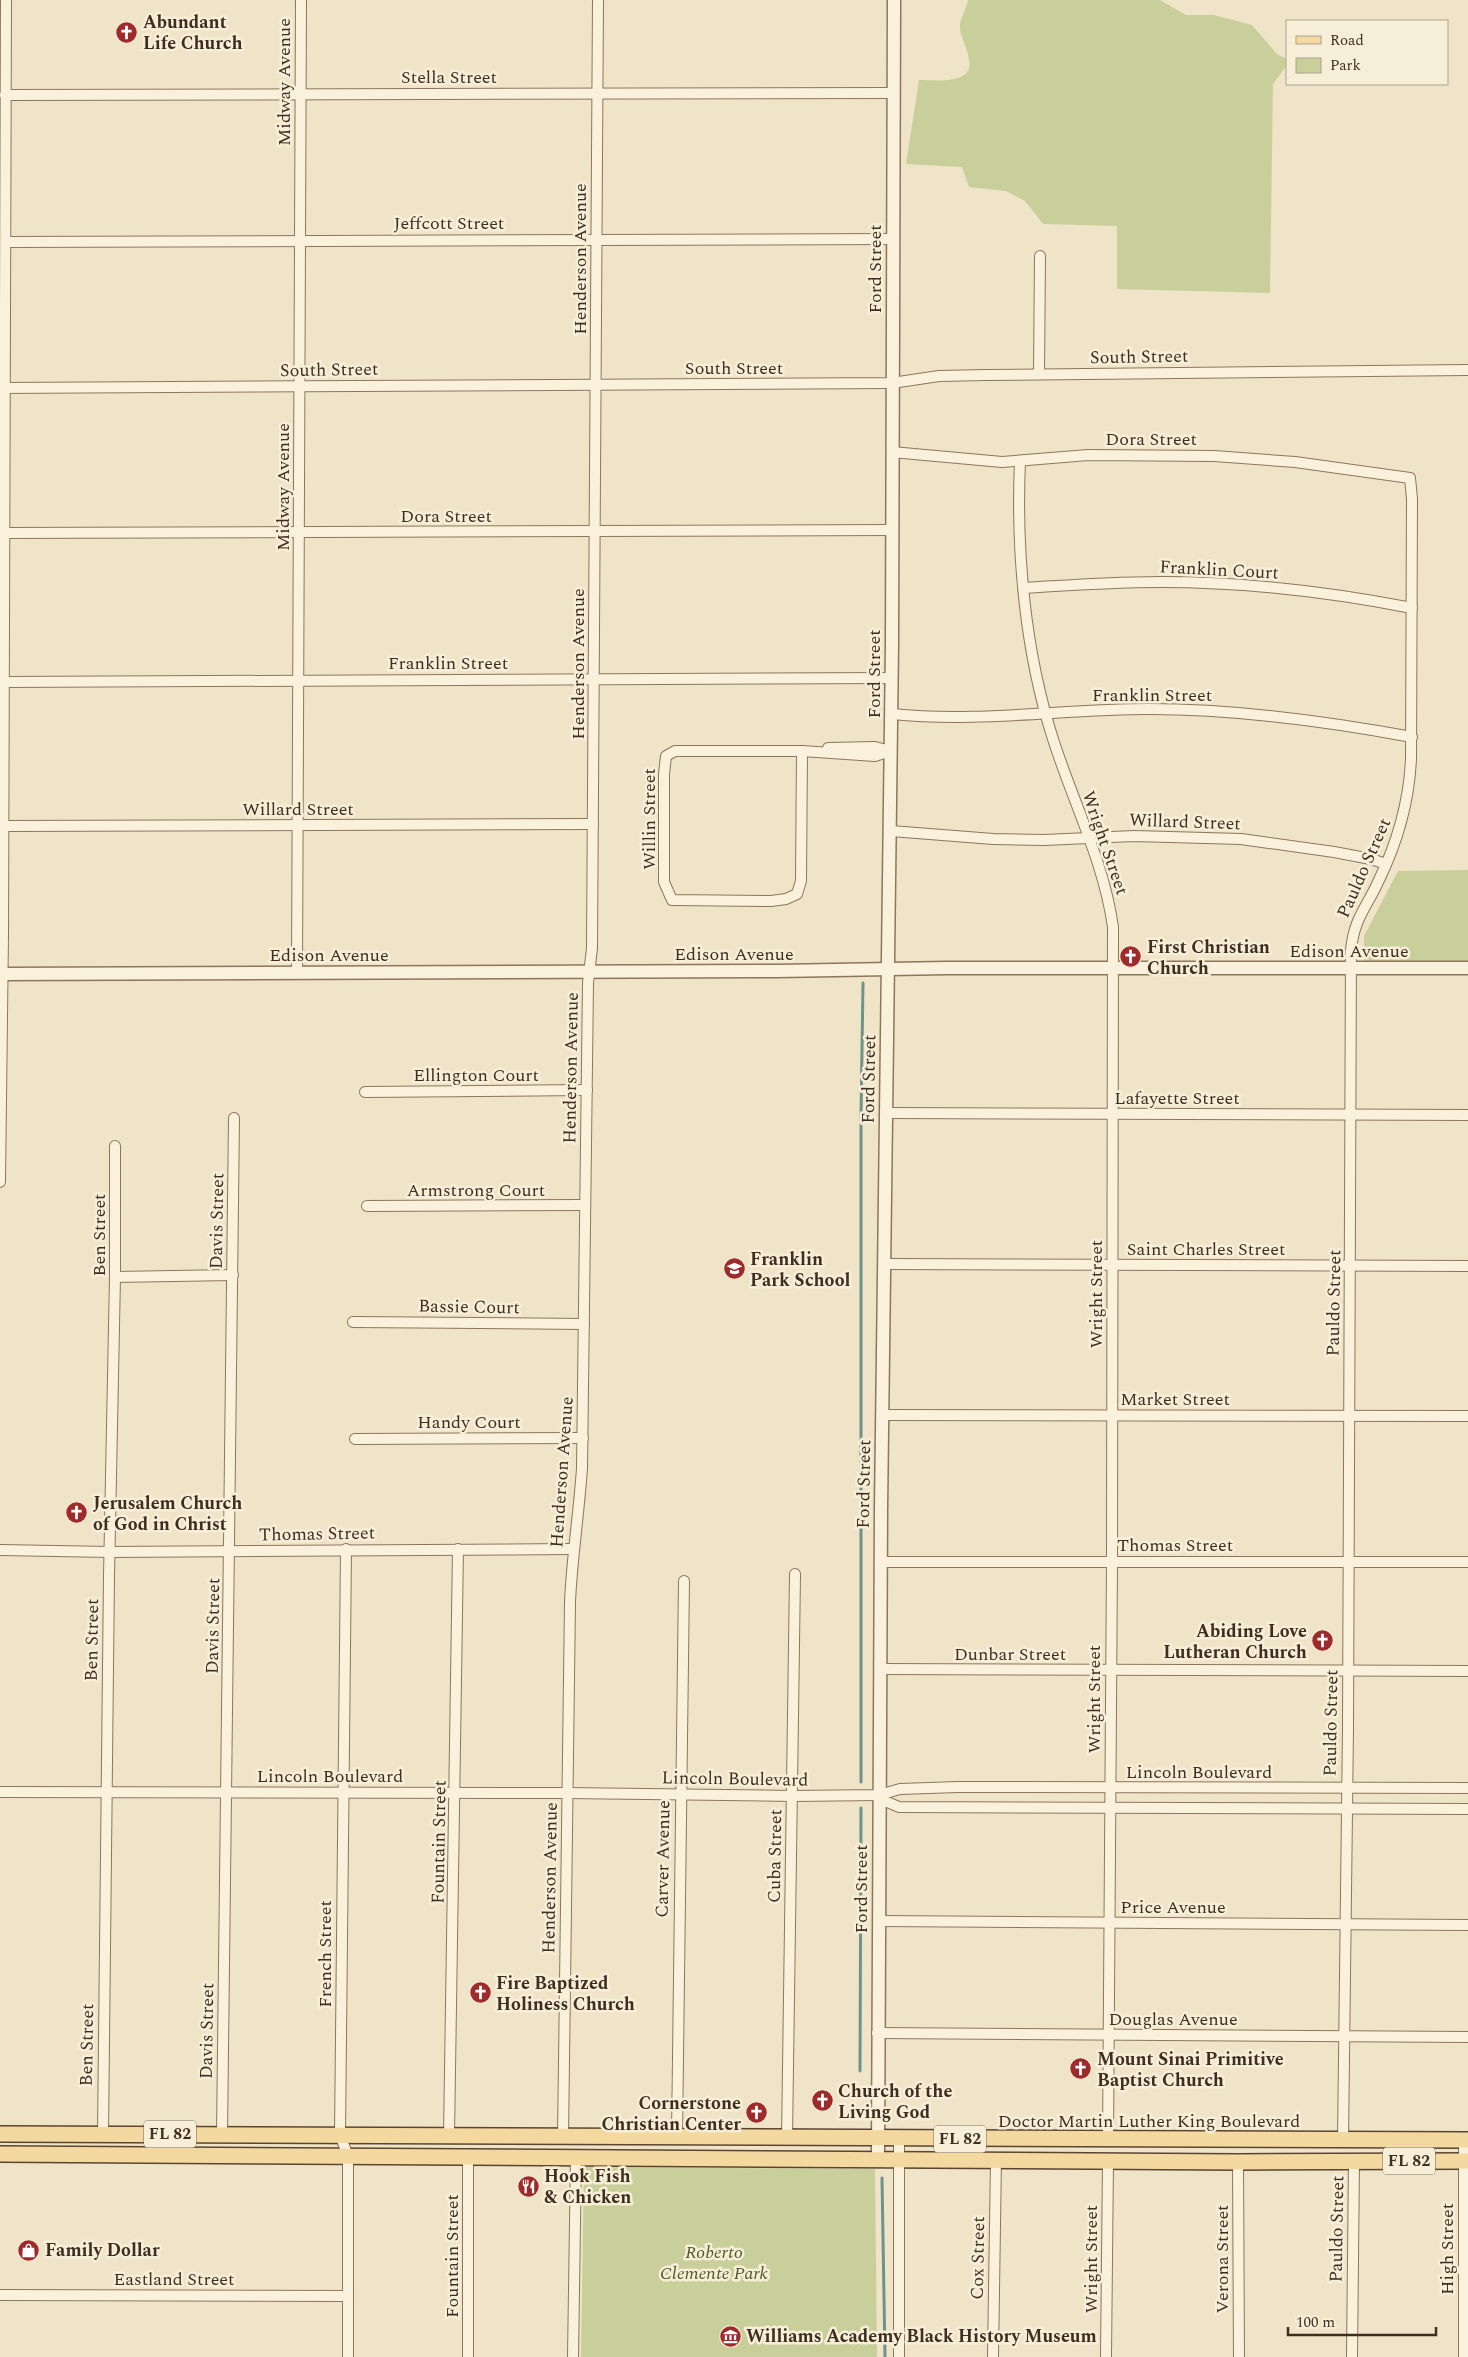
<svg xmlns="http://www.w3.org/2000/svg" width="1468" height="2357" font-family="Spectral,serif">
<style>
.green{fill:#c9cf9b}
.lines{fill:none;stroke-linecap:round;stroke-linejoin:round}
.stream{stroke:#6f938a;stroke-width:3}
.minor-casing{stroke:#8d765c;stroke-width:12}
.tertiary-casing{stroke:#8d765c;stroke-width:15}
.primary-casing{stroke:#5b4430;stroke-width:18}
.minor{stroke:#faf1dc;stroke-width:10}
.tertiary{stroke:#faf1dc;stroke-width:12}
.primary{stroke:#f3d9a0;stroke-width:15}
.labels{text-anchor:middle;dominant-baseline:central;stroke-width:5;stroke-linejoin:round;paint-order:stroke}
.shield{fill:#f7eed8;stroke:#756857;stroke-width:1}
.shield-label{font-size:16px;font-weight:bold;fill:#3d2e20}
.poi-label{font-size:18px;font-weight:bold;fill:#3d2e20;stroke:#f7eed8;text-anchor:start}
.street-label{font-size:18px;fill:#3d2e20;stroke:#f7eed8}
.park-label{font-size:18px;font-style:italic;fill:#4d5a26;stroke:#f7eed8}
</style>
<rect width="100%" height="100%" fill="#f0e4c8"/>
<g class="green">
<path d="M968,0H1160L1186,15H1214L1252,25L1277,54L1287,59V65L1273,84L1270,293L1117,289V226L1043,224L1025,201L1006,191L969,187L962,167L906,164L919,80C935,80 974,85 969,60C968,50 962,40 960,30C959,18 966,11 968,0Z"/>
<polygon points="1468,870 1468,963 1364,963 1364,936 1398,871"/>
<polygon points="584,2167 875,2169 877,2357 581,2357"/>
</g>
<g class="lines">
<g class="stream">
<polyline points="861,1782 861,1116 863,983"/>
<polyline points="860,2071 861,1808"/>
<polyline points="882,2178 885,2357"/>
</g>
<defs>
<g id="minor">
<polyline points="5,95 893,93"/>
<polyline points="6,242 892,239"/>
<polyline points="1039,374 1040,256"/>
<polyline points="0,388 892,383 939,376 986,375 1468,370"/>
<path d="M892,452L1002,462L1088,455L1214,456L1295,462L1410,478L1412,499L1411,759C1409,803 1398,841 1379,880C1367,907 1354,918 1351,950L1348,1728L1343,2141"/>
<path d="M1020,461C1016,552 1025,652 1053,739C1073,802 1104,862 1113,927L1112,1562L1108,2140"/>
<polyline points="1,533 892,530"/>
<path d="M1024,588C1070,585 1116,582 1161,582C1245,582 1329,592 1412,608"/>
<polyline points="5,682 892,678"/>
<path d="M892,714C978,723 1063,709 1149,709C1237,709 1325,721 1412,737"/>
<polyline points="828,748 875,747 891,751"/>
<polygon points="675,751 802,751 801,881 797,894 786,899 771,901 672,900 664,882 664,774 666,756"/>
<polyline points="802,751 875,756 891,751"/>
<polyline points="4,826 593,824"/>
<polyline points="891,831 993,839 1044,840 1134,836 1241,839 1334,852 1371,859 1386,864"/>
<polyline points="297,973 301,0"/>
<polyline points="365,1092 587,1090"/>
<polyline points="886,1113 1468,1115"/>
<polyline points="0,1182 3,935 6,0"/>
<polyline points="367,1206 585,1205"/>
<polyline points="885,1264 1468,1266"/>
<polyline points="115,1277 233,1275"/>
<polyline points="353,1322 584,1324"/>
<polyline points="883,1415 1468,1416"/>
<polyline points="355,1439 583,1438"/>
<polyline points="346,1549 340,2135 348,2156 348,2357"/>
<polyline points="0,1550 110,1552 574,1549"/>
<polyline points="881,1562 1468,1562"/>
<polyline points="881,1669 1468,1671"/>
<polyline points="0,1792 567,1793 793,1796 879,1795 900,1789 958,1787 1468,1788"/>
<polyline points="880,1799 899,1807 1468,1809"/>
<polyline points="879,1921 1468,1925"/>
<polyline points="877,2033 1468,2037"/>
<polyline points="103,2134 109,1576 115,1277 115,1146"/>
<polyline points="222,2135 234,1118"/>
<polyline points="449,2136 458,1549"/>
<path d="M563,2137L570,1602C572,1557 579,1513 582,1468L588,983L592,948L598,0"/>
<polyline points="677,2137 684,1581"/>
<polyline points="787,2138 795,1574"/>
<polyline points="1464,2140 1464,2357"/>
<polyline points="1238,2162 1239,2357"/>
<polyline points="0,2295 348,2296"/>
<polyline points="468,2357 468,2156"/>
<polyline points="573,2357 576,2156"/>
<polyline points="899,2357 899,2139"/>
<polyline points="993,2357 996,2159"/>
<polyline points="1106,2357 1108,2161"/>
<polyline points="1352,2357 1354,2161"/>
</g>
<g id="tertiary">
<polyline points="0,974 778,971 947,968 1468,968"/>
<polyline points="878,2158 881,1510 892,645 894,0"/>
</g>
<g id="primary">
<polyline points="0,2134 1468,2140"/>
<polyline points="0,2154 1238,2162 1468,2161"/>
</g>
</defs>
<use href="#minor" class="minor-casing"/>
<use href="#tertiary" class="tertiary-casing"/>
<use href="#primary" class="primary-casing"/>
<use href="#minor" class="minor"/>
<use href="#tertiary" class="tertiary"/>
<use href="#primary" class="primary"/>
</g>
<defs>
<symbol id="church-disc" viewBox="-11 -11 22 22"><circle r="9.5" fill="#9e2a2b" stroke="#f7eed8"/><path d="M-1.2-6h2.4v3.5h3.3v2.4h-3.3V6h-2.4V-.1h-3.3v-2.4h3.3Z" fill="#fff"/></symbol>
<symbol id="school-disc" viewBox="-11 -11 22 22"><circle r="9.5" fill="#9e2a2b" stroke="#f7eed8"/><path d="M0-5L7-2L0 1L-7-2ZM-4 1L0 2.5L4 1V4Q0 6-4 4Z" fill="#fff"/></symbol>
<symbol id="restaurant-disc" viewBox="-11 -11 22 22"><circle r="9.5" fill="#9e2a2b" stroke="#f7eed8"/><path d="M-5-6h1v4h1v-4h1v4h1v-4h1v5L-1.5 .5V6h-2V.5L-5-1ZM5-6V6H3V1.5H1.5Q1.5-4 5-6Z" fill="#fff"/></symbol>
<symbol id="shop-disc" viewBox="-11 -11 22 22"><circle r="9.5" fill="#9e2a2b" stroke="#f7eed8"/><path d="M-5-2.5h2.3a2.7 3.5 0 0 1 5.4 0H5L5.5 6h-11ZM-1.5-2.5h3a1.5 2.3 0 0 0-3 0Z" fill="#fff"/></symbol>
<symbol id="museum-disc" viewBox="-11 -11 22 22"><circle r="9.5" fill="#9e2a2b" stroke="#f7eed8"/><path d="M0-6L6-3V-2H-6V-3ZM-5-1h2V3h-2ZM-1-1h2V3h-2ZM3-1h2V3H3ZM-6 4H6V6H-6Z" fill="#fff"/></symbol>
</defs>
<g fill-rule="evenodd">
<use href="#church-disc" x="114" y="20" width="25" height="25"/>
<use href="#church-disc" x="1118" y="944" width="25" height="25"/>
<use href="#school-disc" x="722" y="1256" width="25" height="25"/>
<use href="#church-disc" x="64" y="1500" width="25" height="25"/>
<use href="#church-disc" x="1310" y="1628" width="25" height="25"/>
<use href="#church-disc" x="468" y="1980" width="25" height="25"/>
<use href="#church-disc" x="1068" y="2056" width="25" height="25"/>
<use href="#church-disc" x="810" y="2088" width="25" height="25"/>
<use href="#church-disc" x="744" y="2100" width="25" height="25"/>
<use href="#restaurant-disc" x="516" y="2174" width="25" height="25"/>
<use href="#shop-disc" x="16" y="2238" width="25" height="25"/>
<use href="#museum-disc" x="718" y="2324" width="25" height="25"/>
</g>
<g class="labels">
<g class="shield">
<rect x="144" y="2120.5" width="52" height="27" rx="4"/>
<rect x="934" y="2125.5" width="52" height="27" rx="4"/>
<rect x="1383" y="2147.5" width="52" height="27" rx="4"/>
</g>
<g class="shield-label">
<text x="170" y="2134">FL 82</text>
<text x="960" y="2139">FL 82</text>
<text x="1409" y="2161">FL 82</text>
</g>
<g class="poi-label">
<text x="143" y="22">Abundant<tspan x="143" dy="21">Life Church</tspan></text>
<text x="1147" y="947">First Christian<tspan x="1147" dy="21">Church</tspan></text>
<text x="750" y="1259">Franklin<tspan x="750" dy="21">Park School</tspan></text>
<text x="93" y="1503">Jerusalem Church<tspan x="93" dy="21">of God in Christ</tspan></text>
<text x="1307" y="1631" text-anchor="end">Abiding Love<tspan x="1307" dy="21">Lutheran Church</tspan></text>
<text x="496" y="1983">Fire Baptized<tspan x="496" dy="21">Holiness Church</tspan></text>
<text x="1097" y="2059">Mount Sinai Primitive<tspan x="1097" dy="21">Baptist Church</tspan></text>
<text x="838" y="2091">Church of the<tspan x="838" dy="21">Living God</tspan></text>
<text x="741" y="2103" text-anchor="end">Cornerstone<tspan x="741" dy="21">Christian Center</tspan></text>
<text x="544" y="2176">Hook Fish<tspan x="544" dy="21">&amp; Chicken</tspan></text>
<text x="45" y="2250">Family Dollar</text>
<text x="746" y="2336">Williams Academy Black History Museum</text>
</g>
<g class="street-label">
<text x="449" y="77">Stella Street</text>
<text transform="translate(284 82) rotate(-90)">Midway Avenue</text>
<text x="449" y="223">Jeffcott Street</text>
<text transform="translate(580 259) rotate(-90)">Henderson Avenue</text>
<text transform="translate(875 269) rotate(-90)">Ford Street</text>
<text transform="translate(1139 357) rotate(-1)">South Street</text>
<text x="734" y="368">South Street</text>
<text transform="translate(329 370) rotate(-1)">South Street</text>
<text x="1151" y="439">Dora Street</text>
<text transform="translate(283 487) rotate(-90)">Midway Avenue</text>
<text x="446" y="516">Dora Street</text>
<text transform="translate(1219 570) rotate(3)">Franklin Court</text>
<text x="448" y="663">Franklin Street</text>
<text transform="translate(578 664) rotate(-90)">Henderson Avenue</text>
<text transform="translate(874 674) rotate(-90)">Ford Street</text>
<text x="1152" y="695">Franklin Street</text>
<text x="298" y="809">Willard Street</text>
<text transform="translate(649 819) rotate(-90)">Willin Street</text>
<text transform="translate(1185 822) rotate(2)">Willard Street</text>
<text transform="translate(1105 843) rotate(71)">Wright Street</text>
<text transform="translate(1364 868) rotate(-66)">Pauldo Street</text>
<text x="1349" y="951">Edison Avenue</text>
<text x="734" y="954">Edison Avenue</text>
<text x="329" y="955">Edison Avenue</text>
<text transform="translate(571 1068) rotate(-89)">Henderson Avenue</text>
<text x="476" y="1075">Ellington Court</text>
<text transform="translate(869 1079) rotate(-89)">Ford Street</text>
<text x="1177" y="1098">Lafayette Street</text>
<text x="476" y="1190">Armstrong Court</text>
<text transform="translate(217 1221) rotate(-89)">Davis Street</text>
<text transform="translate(99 1235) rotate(-90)">Ben Street</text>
<text x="1206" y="1249">Saint Charles Street</text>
<text transform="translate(1096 1294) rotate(-90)">Wright Street</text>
<text transform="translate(1334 1303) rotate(-89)">Pauldo Street</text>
<text transform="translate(469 1307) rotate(1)">Bassie Court</text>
<text x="1175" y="1399">Market Street</text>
<text x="469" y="1422">Handy Court</text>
<text transform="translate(562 1472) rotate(-86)">Henderson Avenue</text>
<text transform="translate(864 1484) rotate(-89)">Ford Street</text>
<text transform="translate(317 1534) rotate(-1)">Thomas Street</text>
<text x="1175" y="1545">Thomas Street</text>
<text transform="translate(213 1626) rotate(-89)">Davis Street</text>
<text transform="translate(92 1640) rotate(-89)">Ben Street</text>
<text x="1010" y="1654">Dunbar Street</text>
<text transform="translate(1094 1699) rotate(-90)">Wright Street</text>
<text transform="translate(1331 1723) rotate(-89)">Pauldo Street</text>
<text x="1199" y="1772">Lincoln Boulevard</text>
<text x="330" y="1776">Lincoln Boulevard</text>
<text transform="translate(735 1779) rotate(1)">Lincoln Boulevard</text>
<text transform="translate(439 1842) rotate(-89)">Fountain Street</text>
<text transform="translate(775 1856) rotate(-89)">Cuba Street</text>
<text transform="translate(663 1859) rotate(-89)">Carver Avenue</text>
<text transform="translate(550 1878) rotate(-89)">Henderson Avenue</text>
<text transform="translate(861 1889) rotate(-90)">Ford Street</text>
<text x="1173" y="1907">Price Avenue</text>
<text transform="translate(325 1954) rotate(-90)">French Street</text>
<text x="1173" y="2019">Douglas Avenue</text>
<text transform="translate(207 2031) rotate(-89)">Davis Street</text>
<text transform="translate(87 2045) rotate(-89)">Ben Street</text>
<text x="1149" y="2121">Doctor Martin Luther King Boulevard</text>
<text transform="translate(1337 2229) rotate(-89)">Pauldo Street</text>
<text transform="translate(1447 2249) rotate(-90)">High Street</text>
<text transform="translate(452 2256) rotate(-90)">Fountain Street</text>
<text transform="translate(978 2258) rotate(-89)">Cox Street</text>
<text transform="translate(1091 2259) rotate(-90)">Wright Street</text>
<text transform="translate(1222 2259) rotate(-90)">Verona Street</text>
<text x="174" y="2279">Eastland Street</text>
</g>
<g class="park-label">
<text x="714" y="2252">Roberto<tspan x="714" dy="21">Clemente Park</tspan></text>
</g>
</g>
<rect x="1286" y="20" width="162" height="65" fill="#f7eed8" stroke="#ada18e"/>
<rect x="1296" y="36" width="25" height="8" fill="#f3d9a0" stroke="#ada18e"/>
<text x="1330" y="45" font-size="15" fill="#3d2e20">Road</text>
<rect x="1296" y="58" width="25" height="15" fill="#c9cf9b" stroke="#ada18e"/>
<text x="1330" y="70" font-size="15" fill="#3d2e20">Park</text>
<path d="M1288 2327v8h148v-8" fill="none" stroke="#3d2e20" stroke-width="2.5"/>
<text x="1296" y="2327" font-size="15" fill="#3d2e20" stroke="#f7eed8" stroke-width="4" paint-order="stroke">100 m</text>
</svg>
